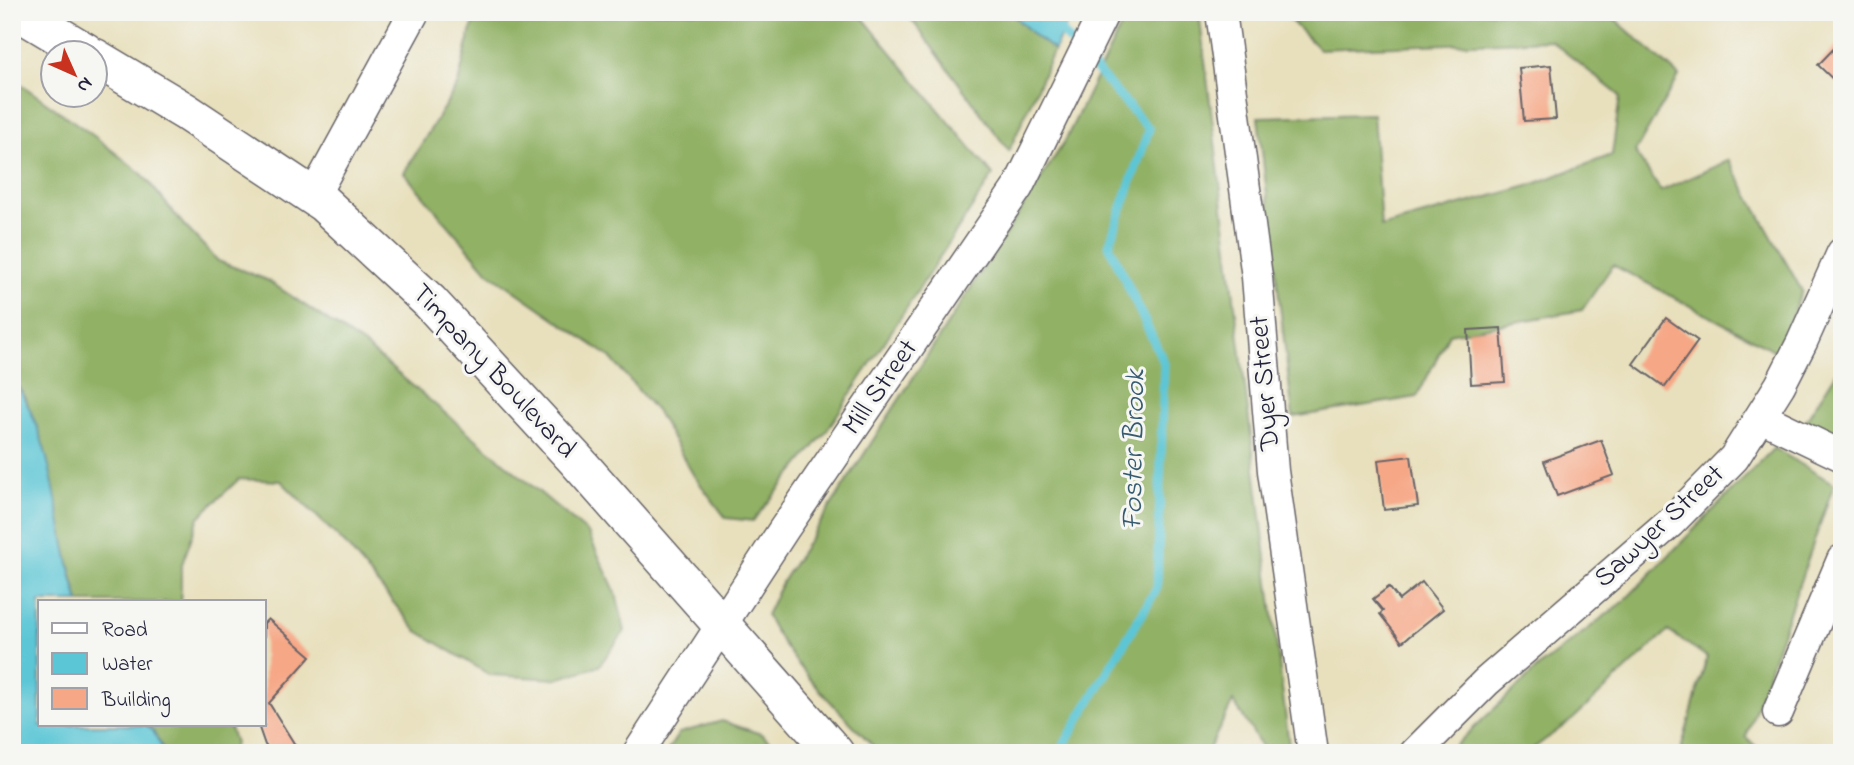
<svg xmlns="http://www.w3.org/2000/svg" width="1854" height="765" font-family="'Indie Flower',sans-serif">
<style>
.forest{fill:#91b165;stroke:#5a6a50;stroke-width:2}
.water{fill:#5bc6d6;stroke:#3e7488;stroke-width:2}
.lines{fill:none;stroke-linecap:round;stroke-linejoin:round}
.stream{stroke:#5bc6d6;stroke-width:9}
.building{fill:#f6a786}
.minor-casing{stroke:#676468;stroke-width:33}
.major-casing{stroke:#676468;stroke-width:40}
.minor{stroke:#fff;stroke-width:30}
.major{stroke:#fff;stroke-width:37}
.labels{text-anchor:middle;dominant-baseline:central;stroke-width:6;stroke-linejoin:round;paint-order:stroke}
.street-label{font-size:28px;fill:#22223b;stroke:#f6f6f2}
.water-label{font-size:30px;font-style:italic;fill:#365b71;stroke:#f6f6f2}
</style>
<rect width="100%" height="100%" fill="#f6f6f2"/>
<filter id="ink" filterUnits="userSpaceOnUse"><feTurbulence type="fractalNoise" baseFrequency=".0143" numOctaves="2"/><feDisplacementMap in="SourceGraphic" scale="14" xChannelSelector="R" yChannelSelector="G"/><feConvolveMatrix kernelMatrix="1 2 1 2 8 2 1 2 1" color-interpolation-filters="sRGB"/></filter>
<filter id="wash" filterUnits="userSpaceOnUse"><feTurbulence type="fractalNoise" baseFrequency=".00686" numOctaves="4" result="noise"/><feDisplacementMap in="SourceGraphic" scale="28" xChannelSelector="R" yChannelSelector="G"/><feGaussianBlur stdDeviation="1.57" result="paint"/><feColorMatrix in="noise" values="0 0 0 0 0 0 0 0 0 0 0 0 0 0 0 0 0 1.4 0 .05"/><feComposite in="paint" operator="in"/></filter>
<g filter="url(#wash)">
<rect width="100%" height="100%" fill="#e8e0bd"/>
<g class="forest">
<polygon points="478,12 858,12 993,175 826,432 753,521 726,518 694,476 657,412 610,357 488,272 404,173 458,84 471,30"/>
<polygon points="906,12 1010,12 1035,36 1054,50 1009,151"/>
<path d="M1128,12H1199L1290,753H1266L1233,701L1207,753H880C839,710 793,668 766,615L782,582L1065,141Z"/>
<polygon points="1316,12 1607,12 1679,76 1635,152 1661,191 1729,160 1802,291 1777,352 1613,265 1582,310 1449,334 1417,397 1293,417 1258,117 1373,114 1381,227 1528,186 1612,155 1620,96 1550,40 1319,49 1286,16"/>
<polygon points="12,78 94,136 143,175 183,224 218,261 267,280 364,345 588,533 616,593 625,631 599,666 557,679 490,675 416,630 346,545 281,481 239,479 199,517 181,567 181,602 79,602 26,398 12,378"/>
<polygon points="1842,364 1842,437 1806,420"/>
<polygon points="1774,448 1834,484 1746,737 1763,753 1680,753 1707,657 1668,631 1573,719 1527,753 1447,753 1541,665 1624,601"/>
<polygon points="722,721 761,734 784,753 666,753 679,733"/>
<polygon points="146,725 229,725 235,743 232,753 165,753 153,731"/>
</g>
<g class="water">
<polygon points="1010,12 1072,12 1054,50 1035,36"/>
<path d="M12,378C58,444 55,528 79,602H40V725H146L153,731L165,753H12Z"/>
</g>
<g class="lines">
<polyline class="stream" points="1044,12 1149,129 1109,245 1164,363 1157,588 1059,753"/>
</g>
<g id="blocks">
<g class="building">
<polygon points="1842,40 1842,88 1818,65"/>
<polygon points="1551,65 1556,119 1524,121 1519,68"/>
<polygon points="1666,318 1698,341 1665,387 1633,364"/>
<polygon points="1501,328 1505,382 1471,384 1468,330"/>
<polygon points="1601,440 1614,475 1557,496 1544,461"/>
<polygon points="1411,456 1418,506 1384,510 1378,460"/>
<polygon points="1422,582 1443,609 1402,642 1380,614 1383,611 1373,599 1389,587 1399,600"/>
<polygon points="268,619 311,656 269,703 300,753 273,753 265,745 258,725 264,725 264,623"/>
</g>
</g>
</g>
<g filter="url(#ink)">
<use href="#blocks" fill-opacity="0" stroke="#676468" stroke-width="2"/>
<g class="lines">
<defs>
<g id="minor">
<polyline points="1221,12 1257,277 1273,471 1313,753"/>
<polyline points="313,197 414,12"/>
<polyline points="1761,417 1842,456"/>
<polyline points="1778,712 1842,560"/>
<polyline points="638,753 784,529 1018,187 1104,12"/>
<polyline points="1415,753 1486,682 1670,523 1734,458 1780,385 1802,342 1842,253"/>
</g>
<g id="major">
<polyline points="19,12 86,52"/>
<polyline points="94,57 186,112 323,203 430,302 577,461 835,753"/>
</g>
</defs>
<use href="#minor" class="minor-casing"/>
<use href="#major" class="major-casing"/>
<use href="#minor" class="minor"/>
<use href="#major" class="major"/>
</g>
</g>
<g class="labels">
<g class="street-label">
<text transform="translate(493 372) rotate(47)">Timpany Boulevard</text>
<text transform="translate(1266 383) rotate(-95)">Dyer Street</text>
<text transform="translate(881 388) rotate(-55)">Mill Street</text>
<text transform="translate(1660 527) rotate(-43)">Sawyer Street</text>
</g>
<g class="water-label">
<text transform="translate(1135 450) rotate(-89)">Foster Brook</text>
</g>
</g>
<rect width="1854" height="765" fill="none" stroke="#f6f6f2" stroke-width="42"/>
<rect x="38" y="600" width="228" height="126" fill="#f6f6f2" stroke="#a1a1a9" stroke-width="2"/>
<rect x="52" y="623" width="35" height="10" fill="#ffffff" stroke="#a1a1a9" stroke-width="2"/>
<text x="102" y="636" font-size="21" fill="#22223b">Road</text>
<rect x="52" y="653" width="35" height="21" fill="#5bc6d6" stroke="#a1a1a9" stroke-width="2"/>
<text x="102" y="670" font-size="21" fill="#22223b">Water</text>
<rect x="52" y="688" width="35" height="21" fill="#f6a786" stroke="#a1a1a9" stroke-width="2"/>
<text x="102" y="706" font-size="21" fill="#22223b">Building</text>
<g transform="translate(74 74) rotate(135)"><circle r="33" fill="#f6f6f2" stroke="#a1a1a9" stroke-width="2"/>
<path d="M0-5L12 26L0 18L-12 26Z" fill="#c8321e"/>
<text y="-10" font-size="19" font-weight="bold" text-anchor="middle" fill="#22223b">N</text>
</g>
</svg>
